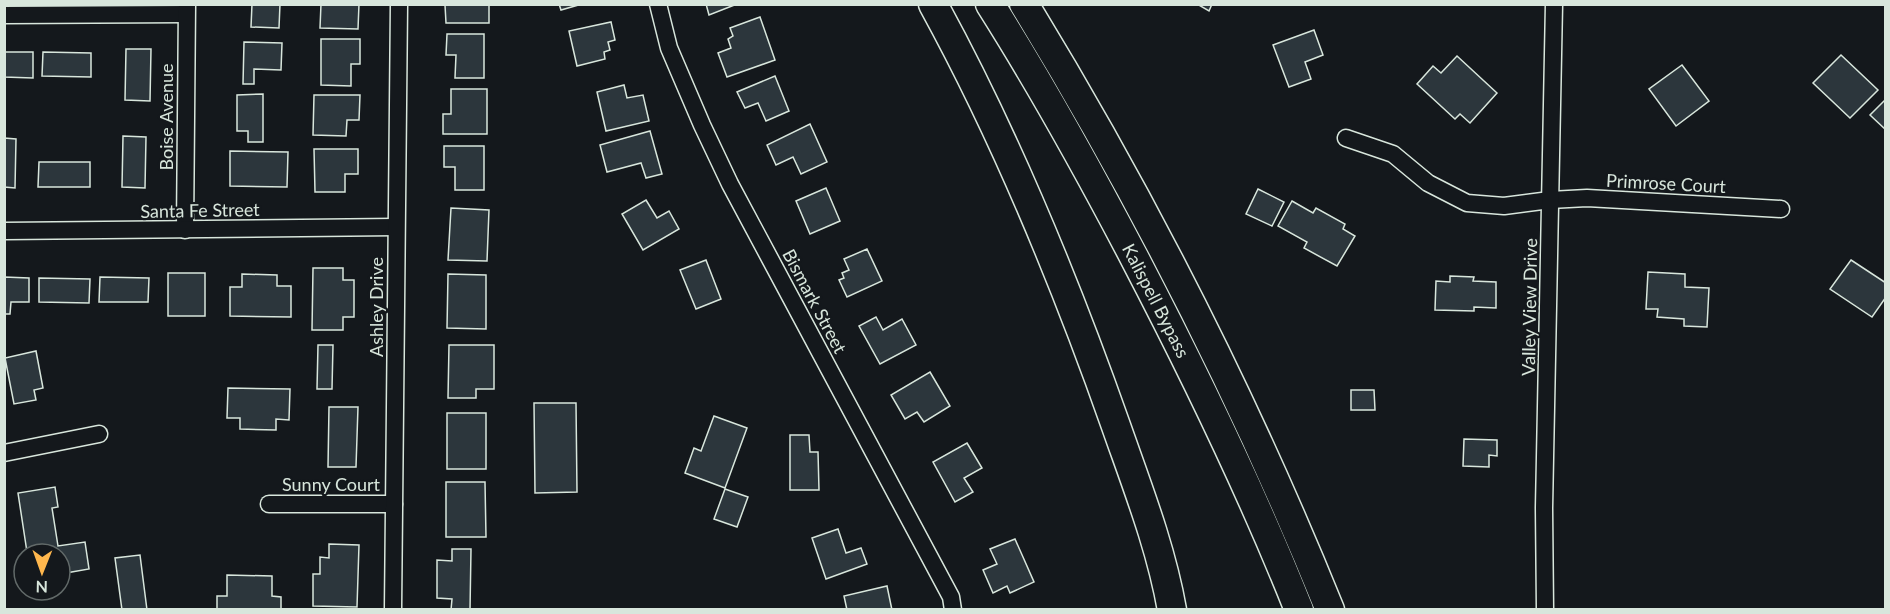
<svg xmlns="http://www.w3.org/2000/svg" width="1890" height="614" font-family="Lato,sans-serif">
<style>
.building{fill:#2c363c;stroke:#d8e6dc;stroke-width:1.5}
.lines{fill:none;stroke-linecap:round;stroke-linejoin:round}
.minor-casing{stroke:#d8e6dc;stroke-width:19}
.trunk-casing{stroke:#d8e6dc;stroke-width:31}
.minor{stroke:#14181c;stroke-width:16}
.trunk{stroke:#14181c;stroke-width:28}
.labels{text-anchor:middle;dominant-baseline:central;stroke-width:4.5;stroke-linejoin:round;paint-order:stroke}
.street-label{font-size:18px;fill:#d8e6dc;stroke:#14181c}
</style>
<rect width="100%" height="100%" fill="#14181c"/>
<g class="building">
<polygon points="252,4 280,4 279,28 251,27"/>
<polygon points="321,4 359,4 358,29 320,28"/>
<polygon points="489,4 489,23 446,23 445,5"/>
<polygon points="559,4 582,4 561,10"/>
<polygon points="706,4 737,4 709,15"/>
<polygon points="1197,4 1212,4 1209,11"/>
<polygon points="760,17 775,60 727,77 718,53 731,48 728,39 733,36 730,28"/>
<polygon points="611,22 615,40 608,42 610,50 604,52 605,59 577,66 569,31"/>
<polygon points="1314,30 1323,55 1305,62 1311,79 1289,87 1273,45"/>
<polygon points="447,34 484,34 484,78 455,78 456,55 446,55"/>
<polygon points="321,39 360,39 360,64 351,64 351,86 321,85"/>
<polygon points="244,42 282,43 281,70 254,69 254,84 243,84"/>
<polygon points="126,49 151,49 150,101 125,100"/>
<polygon points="4,52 33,52 33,78 4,77"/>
<polygon points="43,52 91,53 91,77 42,76"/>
<polygon points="1841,55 1878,90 1850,118 1813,83"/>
<polygon points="1457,56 1497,93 1470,123 1460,114 1455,119 1417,84 1433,66 1441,73"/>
<polygon points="1682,65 1709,101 1676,126 1649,89"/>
<polygon points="775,76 789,111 766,121 758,103 745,108 737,92"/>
<polygon points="624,85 627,98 643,95 649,121 606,131 597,92"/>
<polygon points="451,89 487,89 487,134 443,134 443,114 451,114"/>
<polygon points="263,94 263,142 248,142 248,131 237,131 237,95"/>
<polygon points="314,95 360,95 359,120 347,120 346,136 313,135"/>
<polygon points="1886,99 1886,130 1870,115"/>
<polygon points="810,124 827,162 801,174 793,157 776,165 767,145"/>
<polygon points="650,131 662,174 646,178 641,163 607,172 600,145"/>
<polygon points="123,136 146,137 145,188 122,187"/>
<polygon points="4,138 16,139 15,188 4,187"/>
<polygon points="444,146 484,146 484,190 455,190 455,167 444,167"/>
<polygon points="314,149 358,149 358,174 345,174 345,192 315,192"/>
<polygon points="230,151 288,152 287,187 230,186"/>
<polygon points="39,162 90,162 90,187 38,187"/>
<polygon points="826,188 840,221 810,234 796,201"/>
<polygon points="1258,189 1284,202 1272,226 1246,214"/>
<polygon points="646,200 657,218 669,211 679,229 643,250 622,214"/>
<polygon points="1292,201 1313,213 1316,208 1345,224 1343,229 1355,236 1337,266 1304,248 1307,242 1278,226"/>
<polygon points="451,208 489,210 487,261 448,260"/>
<polygon points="867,249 882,281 847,297 839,280 844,278 842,273 849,270 844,259"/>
<polygon points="706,260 721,299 696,309 680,270"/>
<polygon points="1851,260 1886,283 1886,297 1872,317 1830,289"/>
<polygon points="313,268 343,268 343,280 354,280 354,317 343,317 343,330 312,330"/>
<polygon points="1648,272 1685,274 1685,287 1709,288 1707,327 1684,326 1684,319 1657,317 1658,309 1646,309"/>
<rect x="168" y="273" width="37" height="43"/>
<polygon points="242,274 277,275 277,286 291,286 291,317 230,316 230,287 242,287"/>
<polygon points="448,274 486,275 486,329 447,328"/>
<polygon points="1450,276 1474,277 1473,281 1496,282 1496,308 1474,307 1474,311 1435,310 1436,281 1450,282"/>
<polygon points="4,277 29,278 29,302 11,302 10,314 4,314"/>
<polygon points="100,277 149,278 148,302 99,302"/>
<polygon points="39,278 90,279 89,303 39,302"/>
<polygon points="876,317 883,330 902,319 916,345 880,364 859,326"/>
<polygon points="318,345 333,345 332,389 317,389"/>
<polygon points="449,345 494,345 494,389 476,389 476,398 448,398"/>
<polygon points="36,351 43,388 34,390 36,400 14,404 5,358"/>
<polygon points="930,372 950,406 924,422 917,412 905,419 891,395"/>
<polygon points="228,388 290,389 289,420 276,419 276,430 240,429 240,418 227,418"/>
<polygon points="1351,390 1374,390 1375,410 1351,410"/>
<polygon points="534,403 576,403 577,492 535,493"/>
<polygon points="329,407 358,407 356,467 328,467"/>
<rect x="447" y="413" width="39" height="56"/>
<polygon points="714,416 747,428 725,488 685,473 694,448 701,451"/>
<polygon points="790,435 809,435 810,452 818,452 819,490 790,490"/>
<polygon points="1464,439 1497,440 1497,456 1489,455 1489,467 1463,466"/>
<polygon points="967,443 982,468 964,478 973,492 955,502 933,462"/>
<polygon points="446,482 485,482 486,537 446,537"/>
<polygon points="55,487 58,507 52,508 58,546 85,542 89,569 60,574 60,554 35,554 35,551 27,552 18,493"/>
<polygon points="725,489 748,497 737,527 714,519"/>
<polygon points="838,529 846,553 861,548 867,564 826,579 812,538"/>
<polygon points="1015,539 1034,582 1010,593 1007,586 993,593 983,570 997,564 990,549"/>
<polygon points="329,544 359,545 357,607 313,606 313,574 320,574 320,557 329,558"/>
<polygon points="452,549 471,549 470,610 451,610 452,599 437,598 437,560 452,561"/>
<polygon points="140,555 147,610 122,610 115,558"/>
<polygon points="227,575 272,576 272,596 281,597 281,610 217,610 217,596 227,596"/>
<polygon points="887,586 892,610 847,610 844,596"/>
</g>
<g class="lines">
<defs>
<g id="minor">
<polyline points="658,4 669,48 702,125 730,184 951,597 953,610"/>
<polyline points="4,15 186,14"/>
<polyline points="1346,138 1393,154 1428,183 1467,203 1504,206 1550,200 1587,198 1781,209"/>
<polyline points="185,230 187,4"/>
<polyline points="4,231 396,227"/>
<polyline points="4,453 99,434"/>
<polyline points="269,504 394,504"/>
<polyline points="393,610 399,4"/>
<polyline points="1545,610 1544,508 1554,4"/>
</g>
<g id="trunk">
<path d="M933,4C1007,139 1065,281 1116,426C1137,486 1161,547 1172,610"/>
<path id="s1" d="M990,4C1042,86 1089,171 1134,257C1194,372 1251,489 1299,610"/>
<path d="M1024,4C1142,197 1245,400 1330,610"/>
</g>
</defs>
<use href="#minor" class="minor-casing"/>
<use href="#trunk" class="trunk-casing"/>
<use href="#minor" class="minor"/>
<use href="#trunk" class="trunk"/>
</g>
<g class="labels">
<g class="street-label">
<text transform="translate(166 117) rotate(-90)">Boise Avenue</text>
<text transform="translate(1666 183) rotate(3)">Primrose Court</text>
<text transform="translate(200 210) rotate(-1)">Santa Fe Street</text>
<text transform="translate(815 301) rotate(62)">Bismark Street</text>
<text stroke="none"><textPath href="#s1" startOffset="340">Kalispell Bypass</textPath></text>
<text transform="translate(376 307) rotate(-90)">Ashley Drive</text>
<text transform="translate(1529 307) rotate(-89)">Valley View Drive</text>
<text x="331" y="484">Sunny Court</text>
</g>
</g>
<rect width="1890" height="614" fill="none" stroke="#d8e6dc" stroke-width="12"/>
<g transform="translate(42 572) rotate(181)"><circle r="28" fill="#14181c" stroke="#626a69" stroke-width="1.5"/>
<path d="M0-4.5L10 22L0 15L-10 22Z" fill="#ffb74d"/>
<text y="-9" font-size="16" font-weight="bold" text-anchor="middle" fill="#d8e6dc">N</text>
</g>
</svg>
